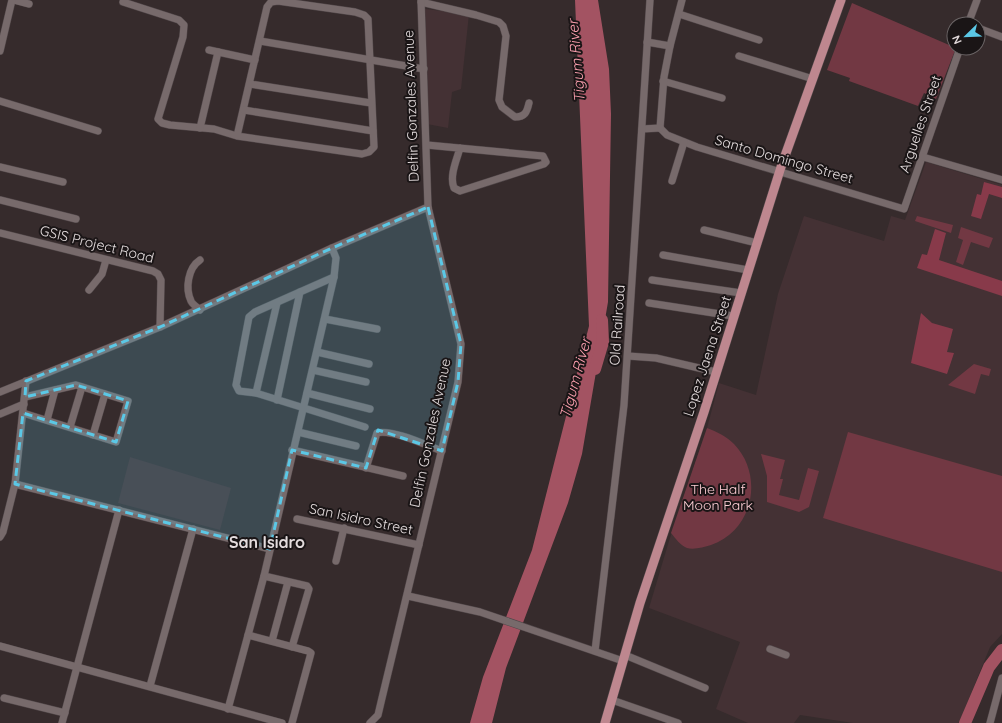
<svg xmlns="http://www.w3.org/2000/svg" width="1002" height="723" font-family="Quicksand,sans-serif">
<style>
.built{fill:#443134}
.green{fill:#723843}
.forest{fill:#883a4a}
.water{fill:#a35362}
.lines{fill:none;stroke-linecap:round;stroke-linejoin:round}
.river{stroke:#a35362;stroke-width:12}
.minor-casing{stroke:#514749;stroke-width:8}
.major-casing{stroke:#514749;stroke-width:10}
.minor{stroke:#776a6b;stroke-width:7}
.major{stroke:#be878f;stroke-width:9}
.marked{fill:#5bc8e6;fill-opacity:0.2;stroke:#5bc8e6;stroke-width:3;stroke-dasharray:8 5;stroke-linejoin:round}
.labels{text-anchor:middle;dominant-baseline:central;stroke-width:4;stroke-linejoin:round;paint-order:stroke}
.street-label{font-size:14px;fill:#e4dcdd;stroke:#1a1516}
.park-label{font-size:14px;fill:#feced5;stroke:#1a1516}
.water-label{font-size:15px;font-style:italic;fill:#fca0af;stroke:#1a1516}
.quarter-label{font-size:16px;font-weight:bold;fill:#e4dcdd;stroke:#1a1516}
</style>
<rect width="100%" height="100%" fill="#362b2c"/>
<g class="built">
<polygon points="425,9 469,14 461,89 452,92 448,128 427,124"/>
<polygon points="926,162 1002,185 1002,634 990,647 959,723 853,723 800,715 794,723 748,723 716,709 740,642 649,608 669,541 707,428 719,383 756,395 778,294 804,216 884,241 891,216 905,220"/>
<polygon points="130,457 231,488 220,530 118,503"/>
</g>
<g class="green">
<polygon points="852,3 956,48 936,99 924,93 918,106 849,81 850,78 827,70"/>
<polygon points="917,216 953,225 951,233 915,221"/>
<polygon points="961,227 993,238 989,248 971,242 963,265 956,262 963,240 958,238"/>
<polygon points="974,364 991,369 989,376 981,374 975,394 948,385"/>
<path d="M707,428C717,432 726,436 734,444C764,475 754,530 711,545C704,547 694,550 687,548C680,545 676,539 671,533Z"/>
<polygon points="848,432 1002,476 1002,572 823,518"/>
<polygon points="761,454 785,460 780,479 783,479 779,495 799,500 808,468 819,471 809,507 799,512 767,502 767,476"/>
</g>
<g class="forest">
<polygon points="984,182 1002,187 1002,198 989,194 981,219 971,216 977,194 981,195"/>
<polygon points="935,229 946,233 939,260 1002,281 1002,296 917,268 922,254 927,255"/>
<polygon points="921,313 932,323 953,329 947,352 954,353 947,374 911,363"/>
</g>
<polygon class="water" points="575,0 598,0 609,69 611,114 608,302 582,454 568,503 506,668 492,723 470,723 483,677 532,550 589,326"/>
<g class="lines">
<g class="river">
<polyline points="595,369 603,342 602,320"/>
<polyline points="965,723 989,667 1002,650"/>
</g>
<defs>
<g id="minor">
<polyline points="14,0 29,4"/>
<polyline points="123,2 179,20 184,25 183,37 158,119 162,123 170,125 214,129 237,136 267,7 271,2 278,1 355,12 364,15 368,19 374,147 369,152 362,154 237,136"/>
<path d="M421,2L476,15L499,22L503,26L506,36L499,100L502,107L515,117C525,117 527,112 529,103"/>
<polyline points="679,14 759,40"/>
<polyline points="968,24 977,0"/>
<polyline points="978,28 1002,37"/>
<polyline points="260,41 424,69"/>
<polyline points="647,42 670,46"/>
<polyline points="209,50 255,60"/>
<polyline points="0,51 12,0"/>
<polyline points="739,56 813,79"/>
<polyline points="663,81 722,98"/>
<polyline points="250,84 371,103"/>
<polyline points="0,101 98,131"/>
<polyline points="244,110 373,131"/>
<polyline points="200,128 218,52"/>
<polyline points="660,128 667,135 697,147 904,209 960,48"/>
<polyline points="660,128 664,77 670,46 682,0"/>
<polyline points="642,129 660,128"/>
<path d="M427,145L543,156L546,162L544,164L460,191L454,188C449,176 457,159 460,148"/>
<polyline points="923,157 1002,180"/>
<polyline points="0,167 63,182"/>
<polyline points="672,181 684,142"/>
<polyline points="0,200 76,219"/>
<polyline points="704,230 757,243"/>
<polyline points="0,233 153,271 158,274 161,280 160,327"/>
<polyline points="663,255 748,270"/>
<path d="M200,260C188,268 185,288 191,301C192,304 197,307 200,310"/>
<polyline points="652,280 741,293"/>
<polyline points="89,290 102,274 106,260"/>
<polyline points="277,303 256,393 365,427"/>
<polyline points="649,303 733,316"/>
<polyline points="325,319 377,329"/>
<polyline points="317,352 369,364"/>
<polyline points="628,356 656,358 716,372"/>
<polyline points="313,370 366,382"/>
<polyline points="0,392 160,327 332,248 428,207"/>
<polyline points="256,393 239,391 236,385 249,317 255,312 300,292"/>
<polyline points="307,393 370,409"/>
<polyline points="277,400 300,292 334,277"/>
<polyline points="23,413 116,442 128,401 76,385 25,397"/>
<polyline points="0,414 24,404"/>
<polyline points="47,420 55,390"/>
<polyline points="70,427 82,387"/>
<polyline points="298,432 356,446"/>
<polyline points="93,435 105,394"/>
<polyline points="292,450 403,476"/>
<path d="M366,468L377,433C392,429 426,445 442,451"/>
<polyline points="15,484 270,549"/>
<polyline points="297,519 419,545"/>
<polyline points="0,537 3,532 15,484 26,381"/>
<polyline points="336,561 344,528"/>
<polyline points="264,576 307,586 309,589 292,647"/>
<polyline points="408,596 480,612 623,661"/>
<polyline points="248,635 308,651 311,653 292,723"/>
<polyline points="272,641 288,582"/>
<polyline points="0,646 282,723"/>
<polyline points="770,649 786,655"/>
<polyline points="595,651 624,405 650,0"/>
<polyline points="625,655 705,688"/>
<polyline points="150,686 193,529"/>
<polyline points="4,698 65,713"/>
<polyline points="612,700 678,723"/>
<polyline points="228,709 264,576 334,277 336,258 332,248"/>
<polyline points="62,723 119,510"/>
<polyline points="370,723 378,715 382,698 458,382 461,344 428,207 421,0"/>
<polyline points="990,723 1002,678"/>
</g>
<polyline id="major" points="605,723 640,603 704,412 781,167 841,0"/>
</defs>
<use href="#minor" class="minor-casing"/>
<use href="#major" class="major-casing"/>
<use href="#minor" class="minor"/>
<use href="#major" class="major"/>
</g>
<path class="marked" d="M428,207L461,344L458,382L442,451L378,430L366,468L292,450L270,549L15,484L23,413L116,442L128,401L76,385L25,397L26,381L160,327L332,248Z"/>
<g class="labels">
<g class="street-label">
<text transform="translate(411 106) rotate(-92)">Delfin Gonzales Avenue</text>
<text transform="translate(920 124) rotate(-71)">Arguelles Street</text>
<text transform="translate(784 159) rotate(16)">Santo Domingo Street</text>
<text transform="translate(97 244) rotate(14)">GSIS Project Road</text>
<text transform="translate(617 325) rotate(-86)">Old Railroad</text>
<text transform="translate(707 356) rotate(-72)">Lopez Jaena Street</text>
<text transform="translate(430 433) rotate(-78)">Delfin Gonzales Avenue</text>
<text transform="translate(361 519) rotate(12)">San Isidro Street</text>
</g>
<g class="park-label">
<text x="718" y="489">The Half<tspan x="718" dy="16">Moon Park</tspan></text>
</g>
<g class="water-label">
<text transform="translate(576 61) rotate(-95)">Tigum River</text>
<text transform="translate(575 378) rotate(-75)">Tigum River</text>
</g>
<g class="quarter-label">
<text x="267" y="542">San Isidro</text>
</g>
</g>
<g transform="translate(966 36) rotate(247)"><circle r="19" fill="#1a1516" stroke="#6b6566"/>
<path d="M0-3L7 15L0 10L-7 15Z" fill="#5bc8e6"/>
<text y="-6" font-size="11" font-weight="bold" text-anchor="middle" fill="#e4dcdd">N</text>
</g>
</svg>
